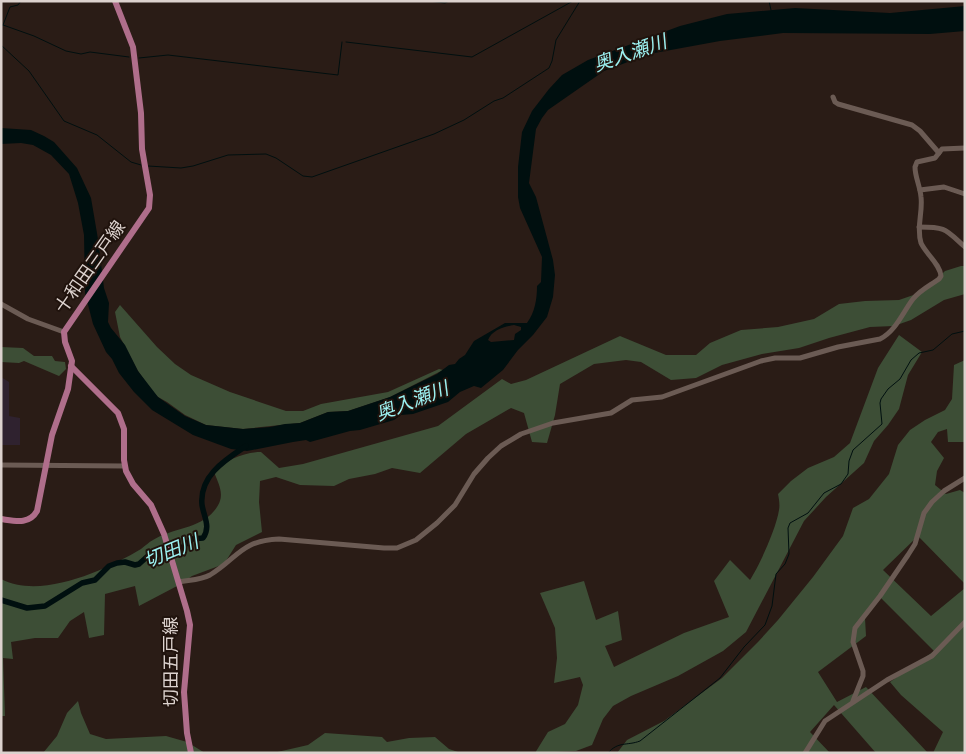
<svg xmlns="http://www.w3.org/2000/svg" width="966" height="754" font-family="'Zilla Slab','Noto Sans JP',serif">
<style>
.education{fill:#2f222f}
.green{fill:#3d4e36}
.water{fill:#000f0f;fill-rule:evenodd}
.lines{fill:none;stroke-linecap:round;stroke-linejoin:round}
.stream{stroke:#000f0f;stroke-width:1}
.river{stroke:#000f0f;stroke-width:5.5}
.minor{stroke:#6b5b54;stroke-width:5}
.major{stroke:#af6e8b;stroke-width:6}
.labels{text-anchor:middle;dominant-baseline:central;stroke-width:4;stroke-linejoin:round;paint-order:stroke}
.street-label{font-size:18px;fill:#dcd2ce;stroke:#20130d}
.water-label{font-size:19px;font-style:italic;fill:#9bf0f0;stroke:#20130d}
</style>
<rect width="100%" height="100%" fill="#2a1c16"/>
<polygon class="education" points="1,377 9,382 9,416 20,418 20,445 2,445 1,442"/>
<g class="green">
<path d="M961,266H965V294L944,300L911,320L894,326L870,327L829,338L799,348L762,354L722,365L696,378L671,380L641,362L626,360L594,364L560,384L555,415L547,443L532,442L524,413L511,408L466,434L420,473L392,468L375,474L349,479L334,486L300,485L276,477L260,481L259,502L262,532L236,545L224,564L192,576L179,585L139,606L135,586L105,594L104,635L89,638L84,612L70,621L58,638H35L11,642L13,659L3,658L5,716H1V579C41,600 106,570 141,549C145,546 149,542 153,540C172,528 199,529 214,511C226,497 220,487 214,472C226,460 244,452 261,452L279,468L303,464L438,426L502,379L511,384L526,380L620,336L666,355H696L710,343L741,330L778,327L814,319L839,304L865,301L899,300L925,291L945,271Z"/>
<polygon points="120,305 157,347 175,364 191,375 230,392 286,411 303,411 321,404 388,392 439,369 443,370 390,397 348,411 328,412 300,423 243,429 206,425 185,415 167,402 158,397 152,391 138,371 120,337 115,312"/>
<path d="M899,335L922,352L908,375L899,409L888,425L874,441L864,463L826,497L804,521L746,632L723,651L678,676L631,696L613,706L603,719L592,745L576,751L535,753L548,732L565,724L578,705L583,685L580,677L554,683L557,658L555,628L540,593L584,581L596,620L618,611L622,640L605,646L614,667L684,633L729,617L714,581L730,560L750,580C760,564 776,529 779,510C780,505 779,499 778,494L791,481L808,468L834,457L850,443L878,368Z"/>
<polygon points="1,347 23,348 34,356 52,356 55,361 65,362 66,369 59,376 24,361 19,363 1,362"/>
<polygon points="965,360 965,442 948,442 947,429 938,432 931,442 944,458 937,471 935,485 946,494 960,490 965,493 965,584 918,536 883,570 931,616 965,588 965,753 933,753 943,732 901,695 890,682 934,651 879,596 865,618 866,636 818,672 837,702 866,687 928,753 876,753 834,705 810,732 830,753 617,753 627,740 664,721 722,678 758,642 778,620 813,577 843,536 853,508 869,499 889,474 898,445 910,430 925,420 945,410 952,399 954,365"/>
<polygon points="78,701 81,713 90,734 106,739 166,736 187,742 205,753 43,753 57,736 67,713"/>
<polygon points="325,733 382,737 387,742 409,738 435,737 449,749 461,753 273,753 308,745"/>
</g>
<path class="water" d="M965,6V31L930,34L783,33L720,41L649,54L604,71L548,110L542,118L536,129L529,183L536,197L553,260L555,275L553,297L547,317L533,335L518,350L503,370L481,388L474,386L460,392L448,402L413,414L401,415L394,420L360,430L350,431L310,442L306,440L293,442L247,451L231,449L193,435L152,410L134,392L119,373L112,359L106,352L93,324L85,293L84,235L78,203L69,174L51,155L33,145L21,143L1,144V128L31,130L44,136L54,142L77,168L91,198L98,239L104,288L109,303L108,322L111,328L125,345L138,371L158,397L185,416L206,425L243,429L270,427L285,424L300,423L328,412L348,411L390,397L437,374L449,365L455,364L459,359L465,355L474,341L505,323H527C535,312 537,299 537,286L541,282L542,257L520,208L518,197V167L522,132L532,111L549,89L562,75L588,60L680,26L727,14L795,8L890,13ZM514,325L521,327V330L515,334L514,340L491,342L488,340C492,330 504,327 514,325Z"/>
<g class="lines">
<g class="stream">
<polyline points="429,1 445,3 449,1"/>
<polyline points="769,1 771,10"/>
<polyline points="1,25 3,25 10,7 18,5 21,1"/>
<polyline points="3,25 34,36 66,51 81,54 90,52 129,57"/>
<polyline points="346,42 472,57 573,1"/>
<polyline points="1,45 29,71 64,121 97,135 131,162 141,165"/>
<polyline points="139,58 168,55 338,75 342,42"/>
<polyline points="148,166 181,168 193,166 228,155 266,154 276,158 303,176 312,177 434,134 464,120 494,101 503,98 549,68 552,61 556,40 580,1"/>
<path d="M608,753C618,741 627,746 640,741L720,678L744,647L765,625L772,606L776,574L785,564L789,554L788,528L790,523L808,513L824,493L841,484L848,474L849,461L853,450L882,424L880,403L881,399L888,389L900,379L911,360L919,353L933,350L952,334L965,331"/>
</g>
<path class="river" d="M1,600L27,608L45,606L82,583L95,580L109,566L117,563L125,562L135,565L139,564L149,555L178,551L192,539L203,538C211,527 204,517 202,505C199,476 225,460 246,446"/>
<g class="minor">
<polyline points="833,97 835,102 838,104 912,125 920,131 939,153"/>
<polyline points="920,190 944,187 965,194"/>
<path d="M919,227C947,227 945,229 965,247"/>
<polyline points="1,304 28,319 64,332"/>
<polyline points="1,465 124,466"/>
<path d="M179,582C189,580 201,580 210,575C239,557 240,541 279,539L384,548H397L416,540L437,523L455,505L474,474L488,458L501,446L521,434L553,423L611,413L632,400L662,397L761,361L775,358H800L838,347L880,339C896,331 903,312 913,299C920,290 931,285 939,279L941,276C940,264 926,254 921,243C916,227 923,213 921,197C920,186 915,177 915,167L917,162L935,158L942,149L965,148"/>
<polyline points="853,701 863,676 863,671 853,642 855,628 880,596 908,555 915,544 924,513 932,502 944,491 965,478"/>
<polyline points="805,753 825,721 887,680 932,656 965,622"/>
</g>
<g class="major">
<polyline points="71,366 118,413 124,429 124,460 126,471 133,484 151,505 164,534 187,611 190,625 184,692 187,733 191,753"/>
<path d="M1,519C15,521 29,525 37,511L52,435L68,389L72,361L65,342L64,332L149,208L150,195L142,149L141,113L133,47L115,1"/>
</g>
</g>
<g class="labels">
<g class="street-label">
<text transform="translate(90 267) rotate(-55)">十和田三戸線</text>
<text transform="translate(171 662) rotate(-90)">切田五戸線</text>
</g>
<g class="water-label">
<text transform="translate(630 53) rotate(-19)">奥入瀬川</text>
<text transform="translate(412 401) rotate(-21)">奥入瀬川</text>
<text transform="translate(171 551) rotate(-22)">切田川</text>
</g>
</g>
<rect width="966" height="754" fill="none" stroke="#dcd2ce" stroke-width="5"/>
</svg>
